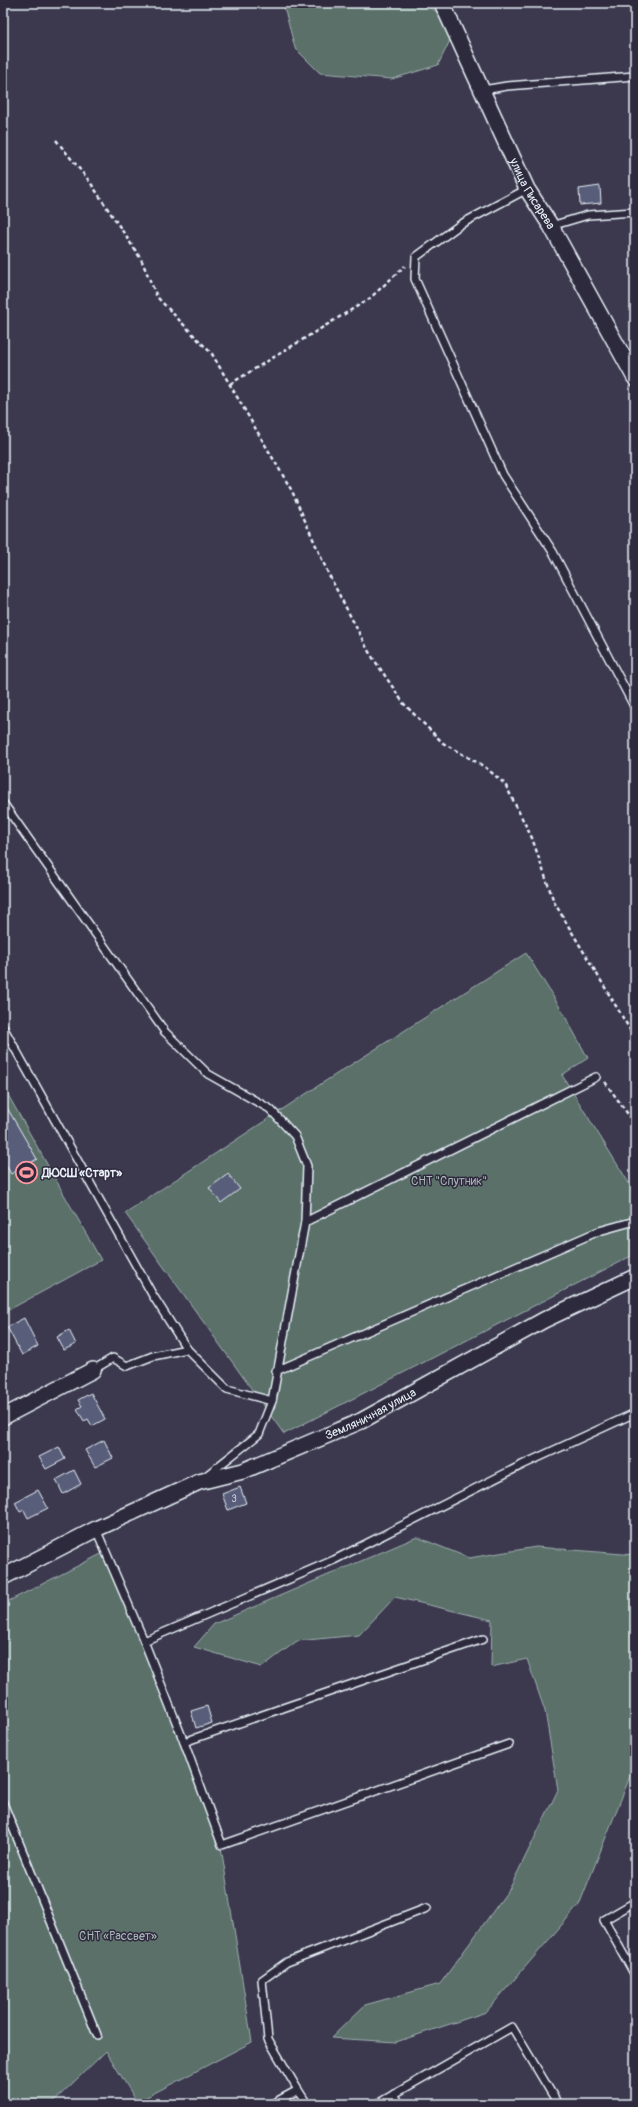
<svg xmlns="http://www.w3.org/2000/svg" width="638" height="2107" font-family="Pangolin,sans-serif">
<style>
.green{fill:#5a6f69;stroke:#a1b0b0}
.building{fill:#595d7a;stroke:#e8f1f8}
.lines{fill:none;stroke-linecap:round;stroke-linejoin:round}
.service-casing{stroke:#e8f1f8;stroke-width:10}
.minor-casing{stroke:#e8f1f8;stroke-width:18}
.path{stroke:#e8f1f8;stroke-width:2.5;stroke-dasharray:4 3;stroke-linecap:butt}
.service{stroke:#2f2a3d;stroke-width:7}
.minor{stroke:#2f2a3d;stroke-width:15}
.labels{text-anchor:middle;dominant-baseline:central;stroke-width:3;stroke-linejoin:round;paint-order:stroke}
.number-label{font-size:10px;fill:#c4ccd8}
.street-label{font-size:12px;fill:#e8f1f8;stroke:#2f2a3d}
.poi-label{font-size:12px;font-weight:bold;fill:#e8f1f8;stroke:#2f2a3d;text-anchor:start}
.park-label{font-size:12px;fill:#a8b6b8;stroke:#2f2a3d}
</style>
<rect width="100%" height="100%" fill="#3c394f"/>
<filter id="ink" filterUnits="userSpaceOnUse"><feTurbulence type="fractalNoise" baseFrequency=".025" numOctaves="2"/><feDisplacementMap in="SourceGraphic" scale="8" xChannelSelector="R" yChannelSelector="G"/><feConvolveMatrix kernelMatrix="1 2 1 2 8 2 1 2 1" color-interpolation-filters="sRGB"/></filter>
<g filter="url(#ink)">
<g class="green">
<polygon points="283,3 424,3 457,26 438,65 392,79 320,73 295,48"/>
<polygon points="526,953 561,1009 588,1058 562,1075 635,1193 635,1254 284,1434 125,1213 324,1082"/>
<polygon points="3,1086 101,1260 3,1313"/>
<polygon points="417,1537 469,1558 536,1547 635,1555 635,1764 579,1905 486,2012 396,2042 331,2038 365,2005 440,1984 510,1888 558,1790 545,1711 527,1659 491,1667 492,1620 395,1597 359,1635 297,1641 262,1667 194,1647 214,1624"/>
<polygon points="109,1550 221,1847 252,2042 137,2102 106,2051 51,2104 3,2104 3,1604"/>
</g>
<g class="building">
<polygon points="600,186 601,203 580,205 579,189"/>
<polygon points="3,1101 37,1159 11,1174 3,1160"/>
<polygon points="228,1174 240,1189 221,1203 209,1188"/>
<polygon points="24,1318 38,1346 22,1355 7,1327"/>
<polygon points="69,1330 76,1344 64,1350 57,1337"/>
<polygon points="3,1352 9,1363 3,1365"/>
<polygon points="91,1393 105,1419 92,1426 88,1419 84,1421 77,1409 82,1406 78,1400"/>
<polygon points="104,1440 113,1458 95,1467 85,1450"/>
<polygon points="59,1447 65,1459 46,1469 39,1457"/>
<polygon points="74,1470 81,1484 63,1494 56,1480"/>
<polygon points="240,1487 246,1503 228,1510 222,1494"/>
<polygon points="38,1490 48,1508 28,1518 24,1510 20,1512 15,1502"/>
<polygon points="207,1706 212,1723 196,1728 191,1711"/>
</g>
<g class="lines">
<defs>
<g id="service">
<polyline points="483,90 507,86 635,76"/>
<polyline points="527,189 461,224 416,257 415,279 503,475 553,552 635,708"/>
<polyline points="551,226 588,215 635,212"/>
<polyline points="624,356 635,354"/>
<polyline points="3,803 165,1032 208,1074 270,1109 295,1136 307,1166 305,1222 272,1401 259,1434 206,1476"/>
<polyline points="3,1027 152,1294 187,1349 227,1389 272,1401"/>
<polyline points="305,1222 596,1077"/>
<polyline points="93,1370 113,1358 127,1366 153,1356 187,1349"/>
<polyline points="276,1371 599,1231 635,1221"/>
<polyline points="96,1529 144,1641"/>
<polyline points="483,1639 184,1742 144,1641 334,1560 522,1465 635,1413"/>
<polyline points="184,1742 222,1845 509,1744"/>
<polyline points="3,1803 97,2035"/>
<polyline points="635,1902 604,1920 635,1975"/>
<polyline points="298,2090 268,2039 262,1980 287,1962 427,1908"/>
<polyline points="394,2094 400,2104"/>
<polyline points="272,2104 298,2090 307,2104"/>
<polyline points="377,2104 512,2027 558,2104"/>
</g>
<g id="minor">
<path id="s1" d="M442,3L527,189L551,226L635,378"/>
<polyline points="3,1417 93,1370"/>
<path id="s2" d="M3,1577L96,1529L199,1482L243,1471L361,1421L544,1320L635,1277"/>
</g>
</defs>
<use href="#service" class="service-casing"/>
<use href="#minor" class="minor-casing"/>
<g class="path">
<polyline points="56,140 90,182 141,259 157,297 212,354 292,491 328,573 369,652 404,704 443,743 485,767 505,784 532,838 554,902 635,1038"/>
<polyline points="230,384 369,299 405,266"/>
<polyline points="605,1082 635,1124"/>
</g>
<use href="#service" class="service"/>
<use href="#minor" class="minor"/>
</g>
</g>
<defs>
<symbol id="stadium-ring" viewBox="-11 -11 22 22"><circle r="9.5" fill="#2f2a3d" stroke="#ff9aa2" stroke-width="1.5"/><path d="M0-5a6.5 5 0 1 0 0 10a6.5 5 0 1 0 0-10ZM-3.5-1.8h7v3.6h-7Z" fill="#ff9aa2"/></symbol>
</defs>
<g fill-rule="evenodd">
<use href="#stadium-ring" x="14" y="1160" width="25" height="25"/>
</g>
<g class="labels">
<g class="number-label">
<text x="234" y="1499">3</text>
</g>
<g class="street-label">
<text stroke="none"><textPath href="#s1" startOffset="211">улица Писарева</textPath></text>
<text stroke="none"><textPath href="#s2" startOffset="403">Земляничная улица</textPath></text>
</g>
<g class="poi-label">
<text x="42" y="1173">ДЮСШ «Старт»</text>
</g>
<g class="park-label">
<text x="449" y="1181">СНТ "Спутник"</text>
<text x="118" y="1936">СНТ «Рассвет»</text>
</g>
</g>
<rect width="638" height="2107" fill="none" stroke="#2f2a3d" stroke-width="16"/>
<rect x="8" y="8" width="622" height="2091" fill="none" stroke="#e8f1f8" stroke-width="1.5" filter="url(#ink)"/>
</svg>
